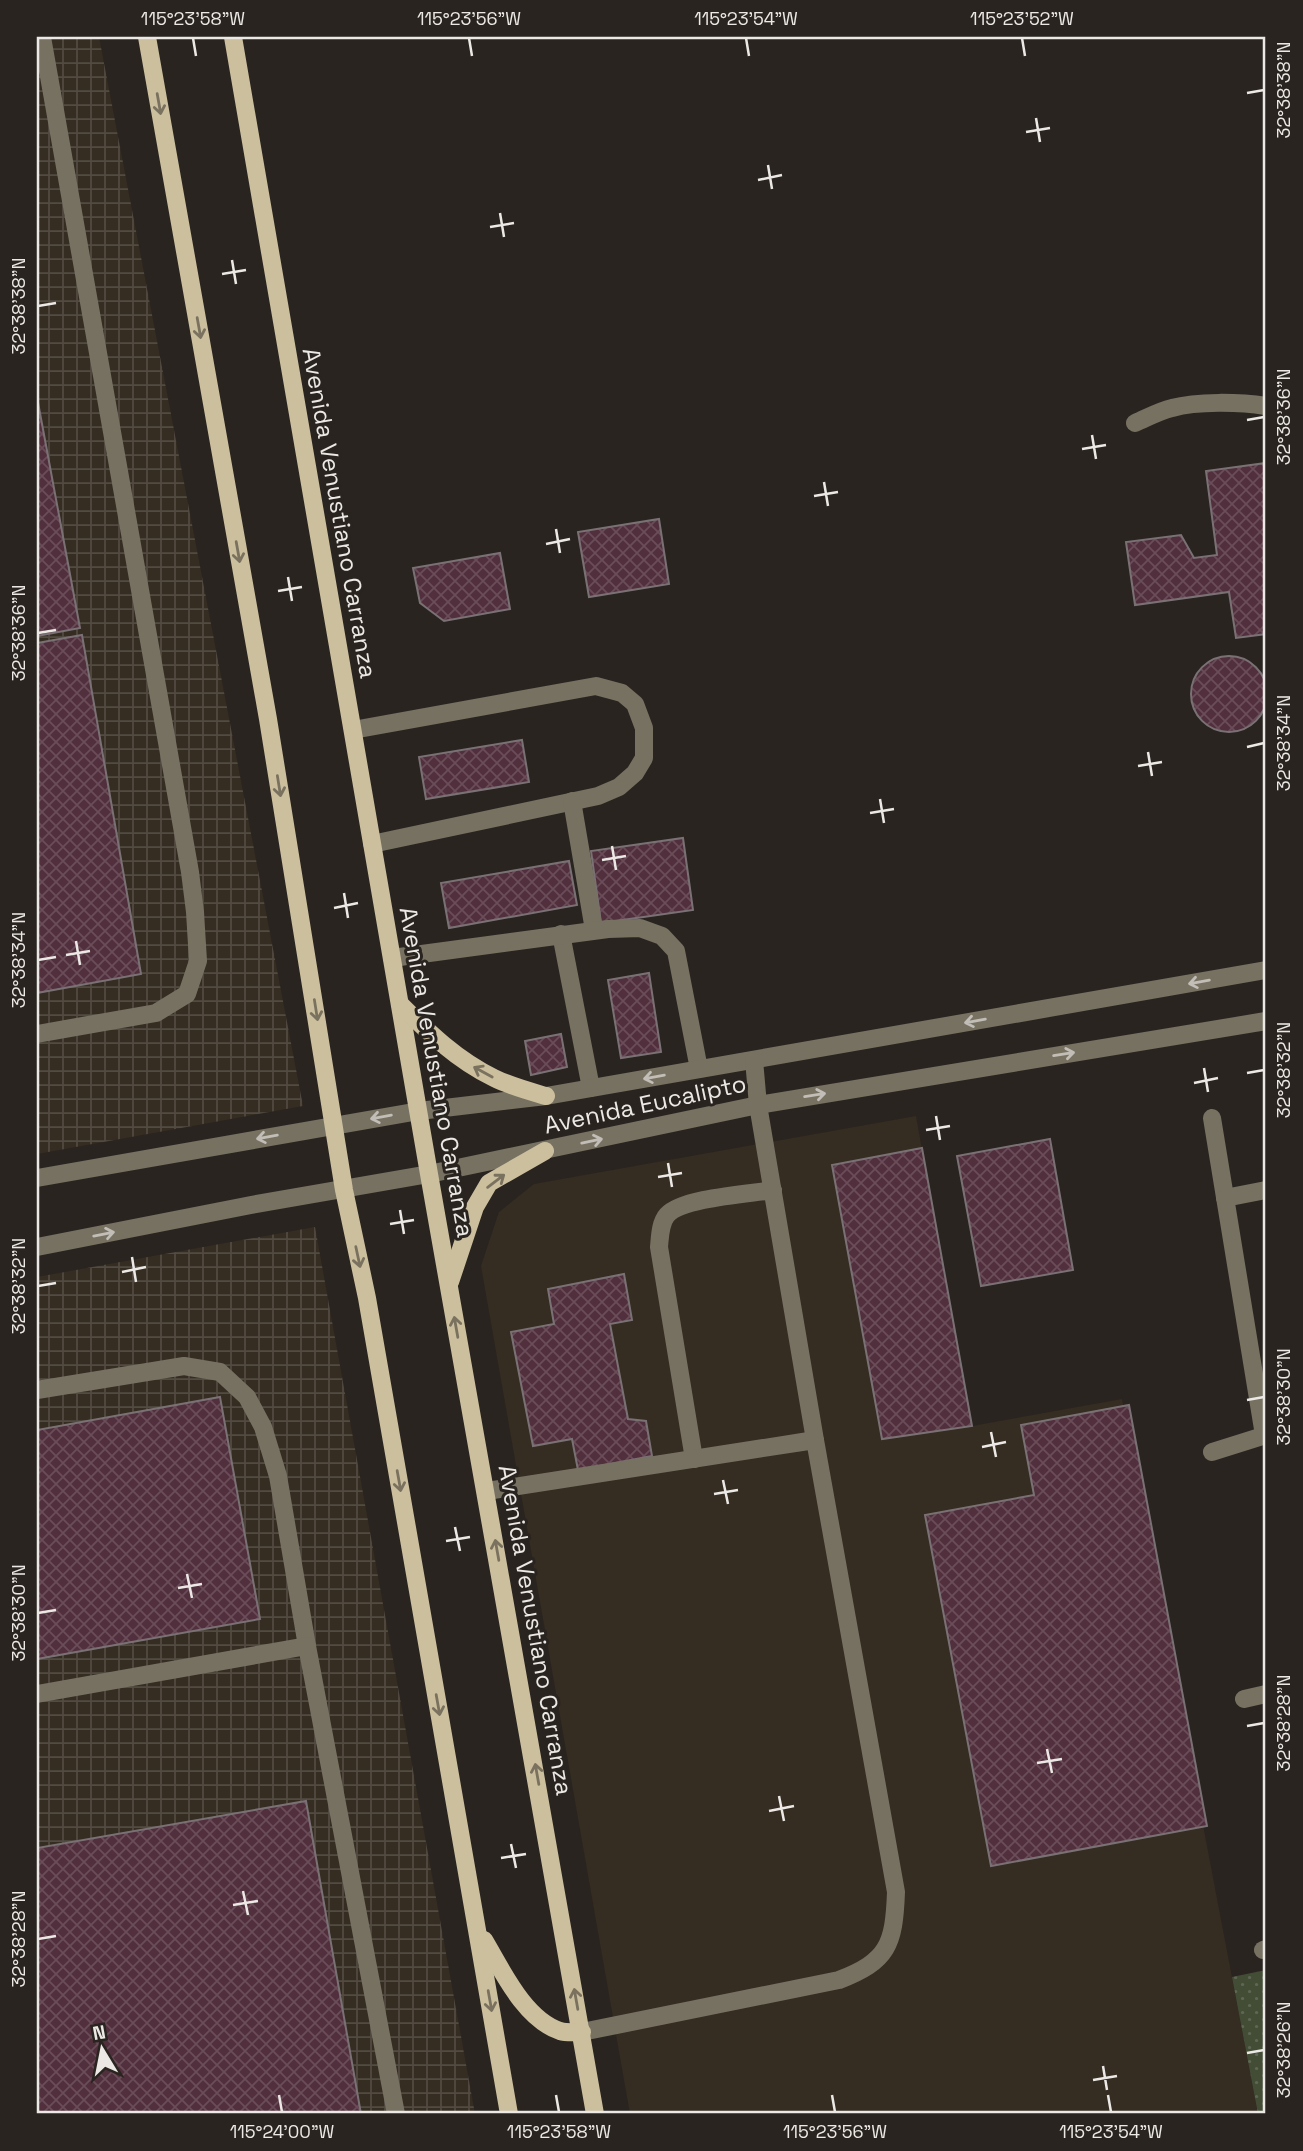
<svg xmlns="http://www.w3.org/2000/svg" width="1303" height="2151" font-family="'Space Grotesk',sans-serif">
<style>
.built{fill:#352c22}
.industrial{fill:url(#industrial-grid)}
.park{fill:url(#park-dots)}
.building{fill:url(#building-cross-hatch);stroke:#7a7175;stroke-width:2}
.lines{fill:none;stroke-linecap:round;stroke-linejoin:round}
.minor{stroke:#777162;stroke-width:18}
.major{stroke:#cbbf9e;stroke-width:18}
.oneway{stroke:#7a725e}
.oneway2{stroke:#c2beb7}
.ticks{fill:none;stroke:#ebe8e5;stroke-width:2.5}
.labels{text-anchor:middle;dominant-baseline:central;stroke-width:6;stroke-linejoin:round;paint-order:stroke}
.street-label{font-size:24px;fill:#ebe8e5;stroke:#29241f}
.neatline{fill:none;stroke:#ebe8e5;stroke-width:2.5}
.ticks-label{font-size:18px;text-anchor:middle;fill:#ebe8e5}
</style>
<defs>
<pattern id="industrial-grid" width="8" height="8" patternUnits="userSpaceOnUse" patternTransform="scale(1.75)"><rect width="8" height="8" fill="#352c22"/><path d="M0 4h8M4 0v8" fill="none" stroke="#524b42"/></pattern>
<pattern id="park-dots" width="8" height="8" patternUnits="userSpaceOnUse" patternTransform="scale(1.75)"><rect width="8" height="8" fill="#434d36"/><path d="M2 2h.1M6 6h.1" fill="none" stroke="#5e6753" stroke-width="1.8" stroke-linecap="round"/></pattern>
<pattern id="building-cross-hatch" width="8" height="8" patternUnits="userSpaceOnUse" patternTransform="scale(1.75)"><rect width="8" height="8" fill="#512f3d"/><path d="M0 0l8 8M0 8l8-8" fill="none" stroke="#6a4d59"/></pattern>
</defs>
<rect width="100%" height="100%" fill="#29241f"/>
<polygon class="built" points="916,1116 972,1426 1122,1399 1258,2114 630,2114 481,1266 499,1212 534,1184"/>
<g class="industrial">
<polygon points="37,37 99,37 303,1106 37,1154"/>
<polygon points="315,1227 475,2114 37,2114 37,1277"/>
</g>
<polygon class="park" points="1266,1970 1266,2114 1258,2114 1232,1977"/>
<g class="building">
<polygon points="37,397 80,628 37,636"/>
<polygon points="1266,463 1266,634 1236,638 1229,592 1135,605 1126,542 1181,535 1194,558 1217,555 1206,471"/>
<polygon points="659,519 669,584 589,597 578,532"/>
<polygon points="500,553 510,609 444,621 420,603 413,568"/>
<polygon points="82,635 141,974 37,993 37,643"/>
<circle cx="1229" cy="694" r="38"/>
<polygon points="522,740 529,782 426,799 419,757"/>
<polygon points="683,838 693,910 601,923 591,851"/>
<polygon points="569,861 577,905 449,928 441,883"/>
<polygon points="649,973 661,1052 621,1058 608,980"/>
<polygon points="561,1034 567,1067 531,1075 525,1041"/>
<polygon points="1050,1139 1073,1270 981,1286 957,1156"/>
<polygon points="922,1148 972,1426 882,1439 832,1165"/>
<polygon points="624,1274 632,1320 610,1324 628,1419 646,1421 652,1456 578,1470 572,1439 533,1446 511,1332 554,1324 548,1289"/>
<polygon points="220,1397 260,1619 37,1659 37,1430"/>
<polygon points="1129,1405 1207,1826 991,1866 925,1515 1034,1495 1021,1425"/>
<polygon points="306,1801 361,2114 37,2114 37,1848"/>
</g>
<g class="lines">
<g class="minor">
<path d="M1135,423C1147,418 1159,411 1172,408C1197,401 1240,402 1266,406"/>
<polyline points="353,730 596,686 622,693 635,704 644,728 644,758 635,773 619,787 598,796 372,844"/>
<polyline points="572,801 594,930"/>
<polyline points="561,934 591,1088"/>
<polyline points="392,958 608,929 640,928 662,936 676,951 699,1069"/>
<polyline points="37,1034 156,1013 187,994 198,961 195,912 190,872 42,37"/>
<polyline points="1212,1118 1264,1435"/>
<polyline points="37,1178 419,1111 546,1096 1266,970"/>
<polyline points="1225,1198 1266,1190"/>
<polyline points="37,1247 251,1205 429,1174 758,1105 1266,1021"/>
<polyline points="37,1390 184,1366 220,1372 247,1397 263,1427 278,1476 307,1646 396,2114"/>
<polyline points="1212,1452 1266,1435"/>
<path d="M694,1459L659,1247C660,1237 660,1223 667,1215C682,1198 748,1194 773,1190"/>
<polyline points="487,1491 815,1440"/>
<polyline points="37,1694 307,1646"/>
<polyline points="1244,1699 1266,1694"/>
<polyline points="1263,1950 1266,1949"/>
<path d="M582,2032L839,1980C888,1961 894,1945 896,1892L815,1440L758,1105L754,1060"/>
</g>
<g class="major">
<polyline points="147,37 268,719 344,1190 367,1298 509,2114"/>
<polyline points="233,37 429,1174 595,2114"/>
<path d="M400,1004C429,1033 457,1060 494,1078C510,1086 529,1091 546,1096"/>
<polyline points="450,1282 475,1207 489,1183 545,1151"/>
<path d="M484,1940C502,1970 524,2019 560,2031C567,2033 575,2032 582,2032"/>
</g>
</g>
<defs><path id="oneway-shaft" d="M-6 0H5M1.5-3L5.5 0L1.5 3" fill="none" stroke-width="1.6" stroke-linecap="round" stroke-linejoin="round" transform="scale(1.75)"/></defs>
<g class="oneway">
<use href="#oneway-shaft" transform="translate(159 104) rotate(80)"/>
<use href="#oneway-shaft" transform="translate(199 328) rotate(80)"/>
<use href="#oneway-shaft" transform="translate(238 552) rotate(80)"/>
<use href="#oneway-shaft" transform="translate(279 786) rotate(81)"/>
<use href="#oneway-shaft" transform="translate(316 1010) rotate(81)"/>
<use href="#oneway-shaft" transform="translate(483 1072) rotate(-151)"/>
<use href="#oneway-shaft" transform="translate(496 1181) rotate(-37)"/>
<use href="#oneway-shaft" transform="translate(358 1257) rotate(78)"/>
<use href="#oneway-shaft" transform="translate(456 1327) rotate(-100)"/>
<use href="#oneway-shaft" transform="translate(399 1481) rotate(80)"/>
<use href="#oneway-shaft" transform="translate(497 1550) rotate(-100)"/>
<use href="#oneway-shaft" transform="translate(438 1705) rotate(80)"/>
<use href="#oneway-shaft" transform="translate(537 1774) rotate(-100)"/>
<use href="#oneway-shaft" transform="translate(576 1999) rotate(-100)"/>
<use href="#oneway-shaft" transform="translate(490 2001) rotate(80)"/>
</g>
<g class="oneway2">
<use href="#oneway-shaft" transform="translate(1199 982) rotate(170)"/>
<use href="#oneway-shaft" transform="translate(975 1021) rotate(170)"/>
<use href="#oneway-shaft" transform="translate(1064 1054) rotate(-9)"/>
<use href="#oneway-shaft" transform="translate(654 1077) rotate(170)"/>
<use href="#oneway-shaft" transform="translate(815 1095) rotate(-9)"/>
<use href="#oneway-shaft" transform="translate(381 1117) rotate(170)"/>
<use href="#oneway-shaft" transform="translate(267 1137) rotate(170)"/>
<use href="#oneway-shaft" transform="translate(592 1141) rotate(-12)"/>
<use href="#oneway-shaft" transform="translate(104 1234) rotate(-11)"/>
</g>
<path class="ticks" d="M193,38L196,56M469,38L472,56M746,38L749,56M1022,38L1025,56M1247,93L1264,90M1036,118L1040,142M1026,132L1050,128M768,165L772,189M758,180L782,175M500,213L504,237M490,227L514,223M232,260L236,284M222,274L246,270M38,306L56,303M1247,420L1264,417M1092,435L1096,459M1082,449L1106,445M824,482L828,506M814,496L838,492M556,529L560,553M546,544L570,539M288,577L292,601M278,591L302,587M38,633L56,630M1247,747L1264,743M1148,752L1152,776M1138,766L1162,762M880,799L884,823M870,813L894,809M612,846L616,870M602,860L626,856M344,893L348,918M334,908L358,903M76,941L80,965M66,955L90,951M38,960L56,957M1204,1068L1208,1092M1247,1073L1264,1070M1194,1083L1218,1078M936,1116L940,1140M926,1130L950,1126M668,1163L672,1187M658,1177L682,1173M400,1210L404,1234M390,1224L414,1220M132,1257L136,1282M122,1272L146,1267M38,1286L56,1283M1247,1400L1264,1397M991,1432L996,1457M982,1447L1006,1442M723,1480L728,1504M714,1494L738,1490M455,1527L460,1551M446,1541L470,1537M187,1574L192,1598M178,1588L202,1584M38,1613L56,1610M1247,1726L1264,1723M1047,1749L1052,1773M1037,1763L1062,1759M779,1796L784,1821M769,1811L794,1806M511,1844L516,1868M501,1858L526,1854M243,1891L248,1915M233,1905L258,1901M38,1939L56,1936M1247,2053L1264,2050M1103,2066L1107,2090M1093,2080L1117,2076M279,2095L282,2112M556,2095L559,2112M832,2095L835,2112M1108,2095L1111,2112"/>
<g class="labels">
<g class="street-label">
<text transform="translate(340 513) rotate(80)">Avenida Venustiano Carranza</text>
<text transform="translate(437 1072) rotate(80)">Avenida Venustiano Carranza</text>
<text transform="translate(645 1104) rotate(-12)">Avenida Eucalipto</text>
<text transform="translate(536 1630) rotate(80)">Avenida Venustiano Carranza</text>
</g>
</g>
<rect width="1303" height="2151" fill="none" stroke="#29241f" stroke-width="77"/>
<g transform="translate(102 2049) rotate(350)" stroke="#29241f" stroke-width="5" paint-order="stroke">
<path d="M0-5L12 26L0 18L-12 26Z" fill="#ebe8e5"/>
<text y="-10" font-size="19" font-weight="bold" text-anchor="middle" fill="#ebe8e5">N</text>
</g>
<rect x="38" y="38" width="1226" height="2074" class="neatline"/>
<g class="ticks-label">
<text x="193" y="25">115°23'58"W</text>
<text x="469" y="25">115°23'56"W</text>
<text x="746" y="25">115°23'54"W</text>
<text x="1022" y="25">115°23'52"W</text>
<text transform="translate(1284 90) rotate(-90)" y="6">32°38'38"N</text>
<text transform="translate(19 306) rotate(-90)" y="6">32°38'38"N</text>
<text transform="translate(1284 417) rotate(-90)" y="6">32°38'36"N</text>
<text transform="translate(19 633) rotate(-90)" y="6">32°38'36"N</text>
<text transform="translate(1284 743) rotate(-90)" y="6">32°38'34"N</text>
<text transform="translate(19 960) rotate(-90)" y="6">32°38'34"N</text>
<text transform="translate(1284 1070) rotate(-90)" y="6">32°38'32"N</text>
<text transform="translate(19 1286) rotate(-90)" y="6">32°38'32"N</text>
<text transform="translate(1284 1397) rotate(-90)" y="6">32°38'30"N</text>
<text transform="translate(19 1613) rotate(-90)" y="6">32°38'30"N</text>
<text transform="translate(1284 1723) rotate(-90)" y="6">32°38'28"N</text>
<text transform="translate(19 1939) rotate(-90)" y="6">32°38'28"N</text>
<text transform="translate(1284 2050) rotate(-90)" y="6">32°38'26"N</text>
<text x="282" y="2138">115°24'00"W</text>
<text x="559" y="2138">115°23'58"W</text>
<text x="835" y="2138">115°23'56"W</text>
<text x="1111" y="2138">115°23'54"W</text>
</g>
</svg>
